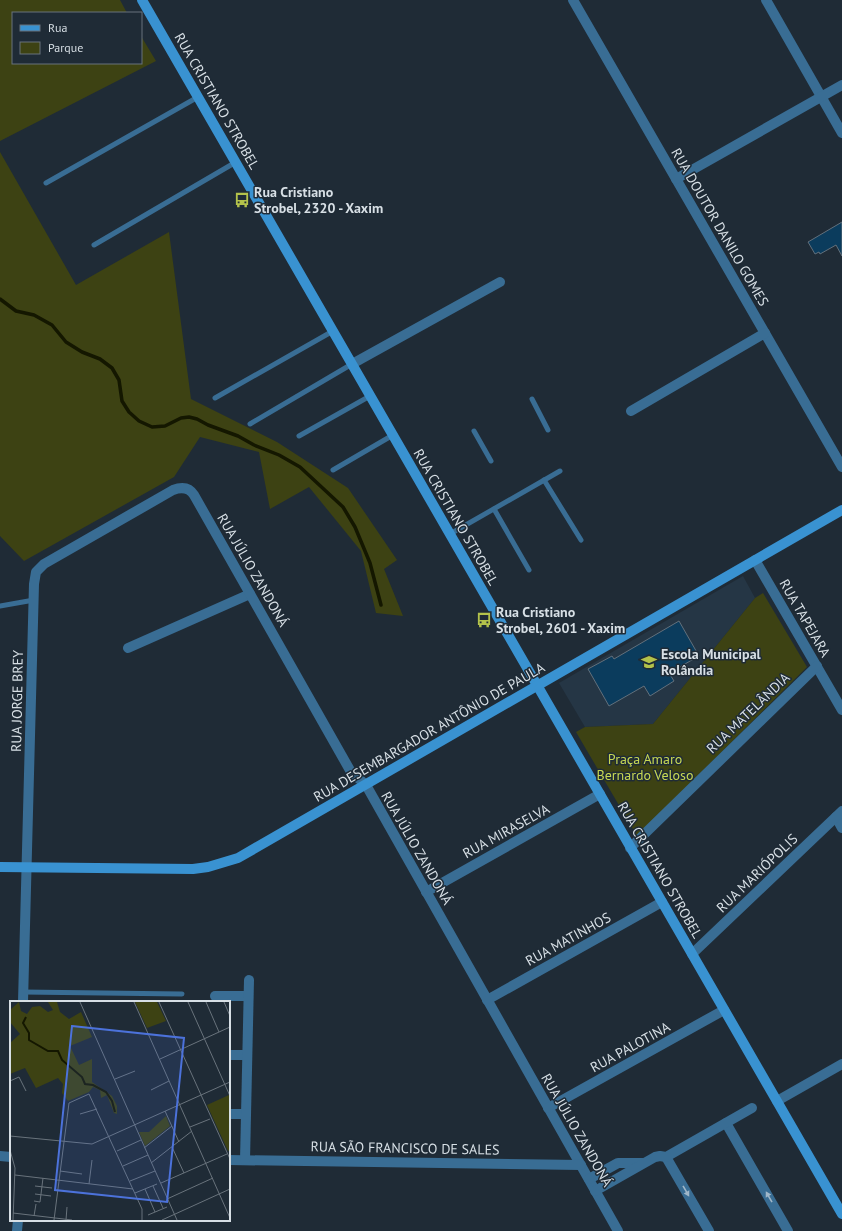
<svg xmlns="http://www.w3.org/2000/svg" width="842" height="1231" font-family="'PT Sans',sans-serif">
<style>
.built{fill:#253645}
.green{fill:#3d4213}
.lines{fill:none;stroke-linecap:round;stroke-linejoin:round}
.stream{stroke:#141700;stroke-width:3.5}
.building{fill:#0b3c5d;stroke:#62707c}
.service{stroke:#396d94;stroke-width:5}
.minor{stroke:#396d94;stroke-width:10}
.secondary{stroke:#3992d1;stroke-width:10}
.oneway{fill:#a0b7c9}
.labels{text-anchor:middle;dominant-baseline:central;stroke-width:3;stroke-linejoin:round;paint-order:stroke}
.street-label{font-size:14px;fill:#d7dfe5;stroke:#1f2b36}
.poi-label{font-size:14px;font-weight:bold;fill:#d7dfe5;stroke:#1f2b36;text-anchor:start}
.park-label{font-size:14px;fill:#c7d853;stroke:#1f2b36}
.inset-river{fill:none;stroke:#141700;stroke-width:2}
.inset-road{fill:none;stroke:#69737c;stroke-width:1}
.view{fill:#4c72db;fill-opacity:0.15;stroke:#4c72db;stroke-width:2}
.inset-edge{fill:none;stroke:#d7dfe5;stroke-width:2}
</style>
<rect width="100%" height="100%" fill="#1f2b36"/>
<polygon class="built" points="743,576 755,598 653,724 585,727 559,683"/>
<g class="green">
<polygon points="0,0 120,0 127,13 13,13 13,63 141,63 141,36 156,61 0,141"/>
<polygon points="0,152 76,285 169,232 191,399 277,442 348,488 397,560 384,569 403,616 376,613 361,551 309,487 270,509 259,452 200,437 174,477 24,561 0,536"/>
<polygon points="763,593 807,667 637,836 576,732 585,727 653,724 755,598"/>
</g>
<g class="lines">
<polyline class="stream" points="0,299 16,311 34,315 52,325 66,342 82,352 100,359 112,368 119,380 122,401 129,412 139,421 152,427 165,426 181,418 189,417 197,419 208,425 238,436 254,445 279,455 300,467 343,507 355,527 370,563 381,605"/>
</g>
<g class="building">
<polygon points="842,222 842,256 836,245 820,254 819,252 815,254 808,242"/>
<polygon points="679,621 699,656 669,673 674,681 650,696 644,686 609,706 588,669 612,656 614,659"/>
</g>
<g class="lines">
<g class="service">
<polyline points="46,183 198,97"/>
<polyline points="94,245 236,162"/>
<polyline points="215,398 333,331"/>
<polyline points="532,399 548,430"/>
<polyline points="250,424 352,364"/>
<polyline points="474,431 491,461"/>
<polyline points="299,436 370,396"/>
<polyline points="333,470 393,435"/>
<polyline points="544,480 581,540"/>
<polyline points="494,509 529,570"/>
<polyline points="450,534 560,471"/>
<polyline points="0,606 34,600"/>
<polyline points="23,992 182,994"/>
</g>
<g class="minor">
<polyline points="573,0 842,467"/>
<polyline points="766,0 842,133"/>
<polyline points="676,179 842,85"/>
<polyline points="352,364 500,282"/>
<polyline points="631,411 765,333"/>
<polyline points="755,560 842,710"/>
<polyline points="128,648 250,594"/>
<polyline points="836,817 842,828"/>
<polyline points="630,848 817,666"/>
<polyline points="426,892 600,794"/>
<polyline points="692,954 842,811"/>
<polyline points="215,996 248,996"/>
<polyline points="487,1000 662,902"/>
<path d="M23,1002L34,584L36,572L44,564L173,490C181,487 189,487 194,495L351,772L366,785L618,1231"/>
<polyline points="229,1055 247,1055"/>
<polyline points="777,1101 842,1064"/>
<polyline points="548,1108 724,1010"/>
<polyline points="229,1114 246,1114"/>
<polyline points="726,1123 788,1231"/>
<polyline points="0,1156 11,1157"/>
<polyline points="666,1157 709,1231"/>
<polyline points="229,1160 581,1165"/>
<polyline points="245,1160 249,980"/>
<polyline points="589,1179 618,1163 643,1163"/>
<polyline points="595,1191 655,1157 660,1156 666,1157 752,1108"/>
<polyline points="17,1231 18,1220"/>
</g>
<g class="secondary">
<polyline points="142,0 842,1214"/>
<polyline points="0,867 193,869 208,867 238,858 842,510"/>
</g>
</g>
<defs><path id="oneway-solid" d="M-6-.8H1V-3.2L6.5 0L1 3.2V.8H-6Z"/></defs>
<g class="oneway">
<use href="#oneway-solid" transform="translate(686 1191) rotate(60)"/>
<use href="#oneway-solid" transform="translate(769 1197) rotate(-120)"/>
</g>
<defs>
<symbol id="bus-bare" viewBox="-9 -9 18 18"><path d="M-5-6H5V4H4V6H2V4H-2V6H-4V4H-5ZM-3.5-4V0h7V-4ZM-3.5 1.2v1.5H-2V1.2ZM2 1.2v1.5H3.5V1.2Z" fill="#b3c24b" stroke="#1f2b36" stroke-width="2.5" paint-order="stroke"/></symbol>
<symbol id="school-bare" viewBox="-9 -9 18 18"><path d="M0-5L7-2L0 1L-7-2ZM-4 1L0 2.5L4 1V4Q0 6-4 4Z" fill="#b3c24b" stroke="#1f2b36" stroke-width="2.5" paint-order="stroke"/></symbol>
</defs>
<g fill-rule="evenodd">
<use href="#bus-bare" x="231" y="189" width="22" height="22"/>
<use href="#bus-bare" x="473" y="609" width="22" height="22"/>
<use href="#school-bare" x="638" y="651" width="22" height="22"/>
</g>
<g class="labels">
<g class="street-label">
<text transform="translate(217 101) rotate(60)">RUA CRISTIANO STROBEL</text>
<text transform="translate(720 227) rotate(60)">RUA DOUTOR DANILO GOMES</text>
<text transform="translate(456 517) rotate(60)">RUA CRISTIANO STROBEL</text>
<text transform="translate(253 570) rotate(60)">RUA JÚLIO ZANDONÁ</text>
<text transform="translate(805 618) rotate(60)">RUA TAPEJARA</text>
<text transform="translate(17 701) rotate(-89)">RUA JORGE BREY</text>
<text transform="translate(748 713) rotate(-44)">RUA MATELÂNDIA</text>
<text transform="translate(429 732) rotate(-30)">RUA DESEMBARGADOR ANTÔNIO DE PAULA</text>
<text transform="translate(506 831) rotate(-29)">RUA MIRASELVA</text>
<text transform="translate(417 848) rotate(60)">RUA JÚLIO ZANDONÁ</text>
<text transform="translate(660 870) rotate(60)">RUA CRISTIANO STROBEL</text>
<text transform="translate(757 873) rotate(-44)">RUA MARIÓPOLIS</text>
<text transform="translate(568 939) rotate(-29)">RUA MATINHOS</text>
<text transform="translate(630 1047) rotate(-29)">RUA PALOTINA</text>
<text transform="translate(577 1130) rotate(60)">RUA JÚLIO ZANDONÁ</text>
<text transform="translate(405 1148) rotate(1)">RUA SÃO FRANCISCO DE SALES</text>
</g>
<g class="poi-label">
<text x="254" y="192">Rua Cristiano<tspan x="254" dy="16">Strobel, 2320 - Xaxim</tspan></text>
<text x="496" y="612">Rua Cristiano<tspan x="496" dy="16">Strobel, 2601 - Xaxim</tspan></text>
<text x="661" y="654">Escola Municipal<tspan x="661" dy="16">Rolândia</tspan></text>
</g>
<g class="park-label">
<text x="645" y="759">Praça Amaro<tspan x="645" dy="16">Bernardo Veloso</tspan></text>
</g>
</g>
<g transform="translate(10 1001)">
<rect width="220" height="220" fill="#1f2b36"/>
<path d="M9,1L11,10L17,13L22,6L30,5L38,11L43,9L38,1H47L50,11L59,18L71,11L82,36L60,45L69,64L82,58V81L102,95L107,105V113L104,112L97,94L91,97L90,89L83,86L79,91L58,100L52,92L53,83L48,77L26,87L15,67L0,73V42L10,33L0,21V9ZM125,1H147L156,20L137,27ZM219,94L220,149L218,150L197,104ZM156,115L160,125L135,145L129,131H139Z" fill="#3d4213"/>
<path class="inset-river" d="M16,16L13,22L19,32V39L38,50H48L52,59L72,76L75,83L83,84L96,91L102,100L105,111"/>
<path class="inset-road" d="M70,1L167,219M124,1L220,217M149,1L220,158M178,1L220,95M196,1L209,31M214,1L220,15M150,58L220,26M105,78L125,70M0,80L9,76L16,90M141,89L159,80M155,110L169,141M70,113L87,108M180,126L200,118M0,135L82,143L220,81M162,146L174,172M134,147L162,125M0,149L5,167L3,219M107,150L131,139M141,162L182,130M113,165L138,154M50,170L72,173M5,174L123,188M120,180L145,170M151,182L217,153M79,183L82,159M25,185L42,187M143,185L153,207M135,188L145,211M125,192L147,183M25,193L41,195M157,198L203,177M24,200L30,201L33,177M3,212L62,219M138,214L157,206M24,215L26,203M44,219L59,102L79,93L132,208V219M56,219L57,206M152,219L220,188"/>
<path class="view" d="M62,25L174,37L157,201L45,189Z"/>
<rect width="220" height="220" class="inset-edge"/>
</g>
<rect x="12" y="12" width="130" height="52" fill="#1f2b36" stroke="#69737c"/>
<rect x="20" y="25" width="20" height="6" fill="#3992d1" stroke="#69737c"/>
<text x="48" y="32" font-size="12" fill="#d7dfe5">Rua</text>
<rect x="20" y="42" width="20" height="12" fill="#3d4213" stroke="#69737c"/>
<text x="48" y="52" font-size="12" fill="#d7dfe5">Parque</text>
</svg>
